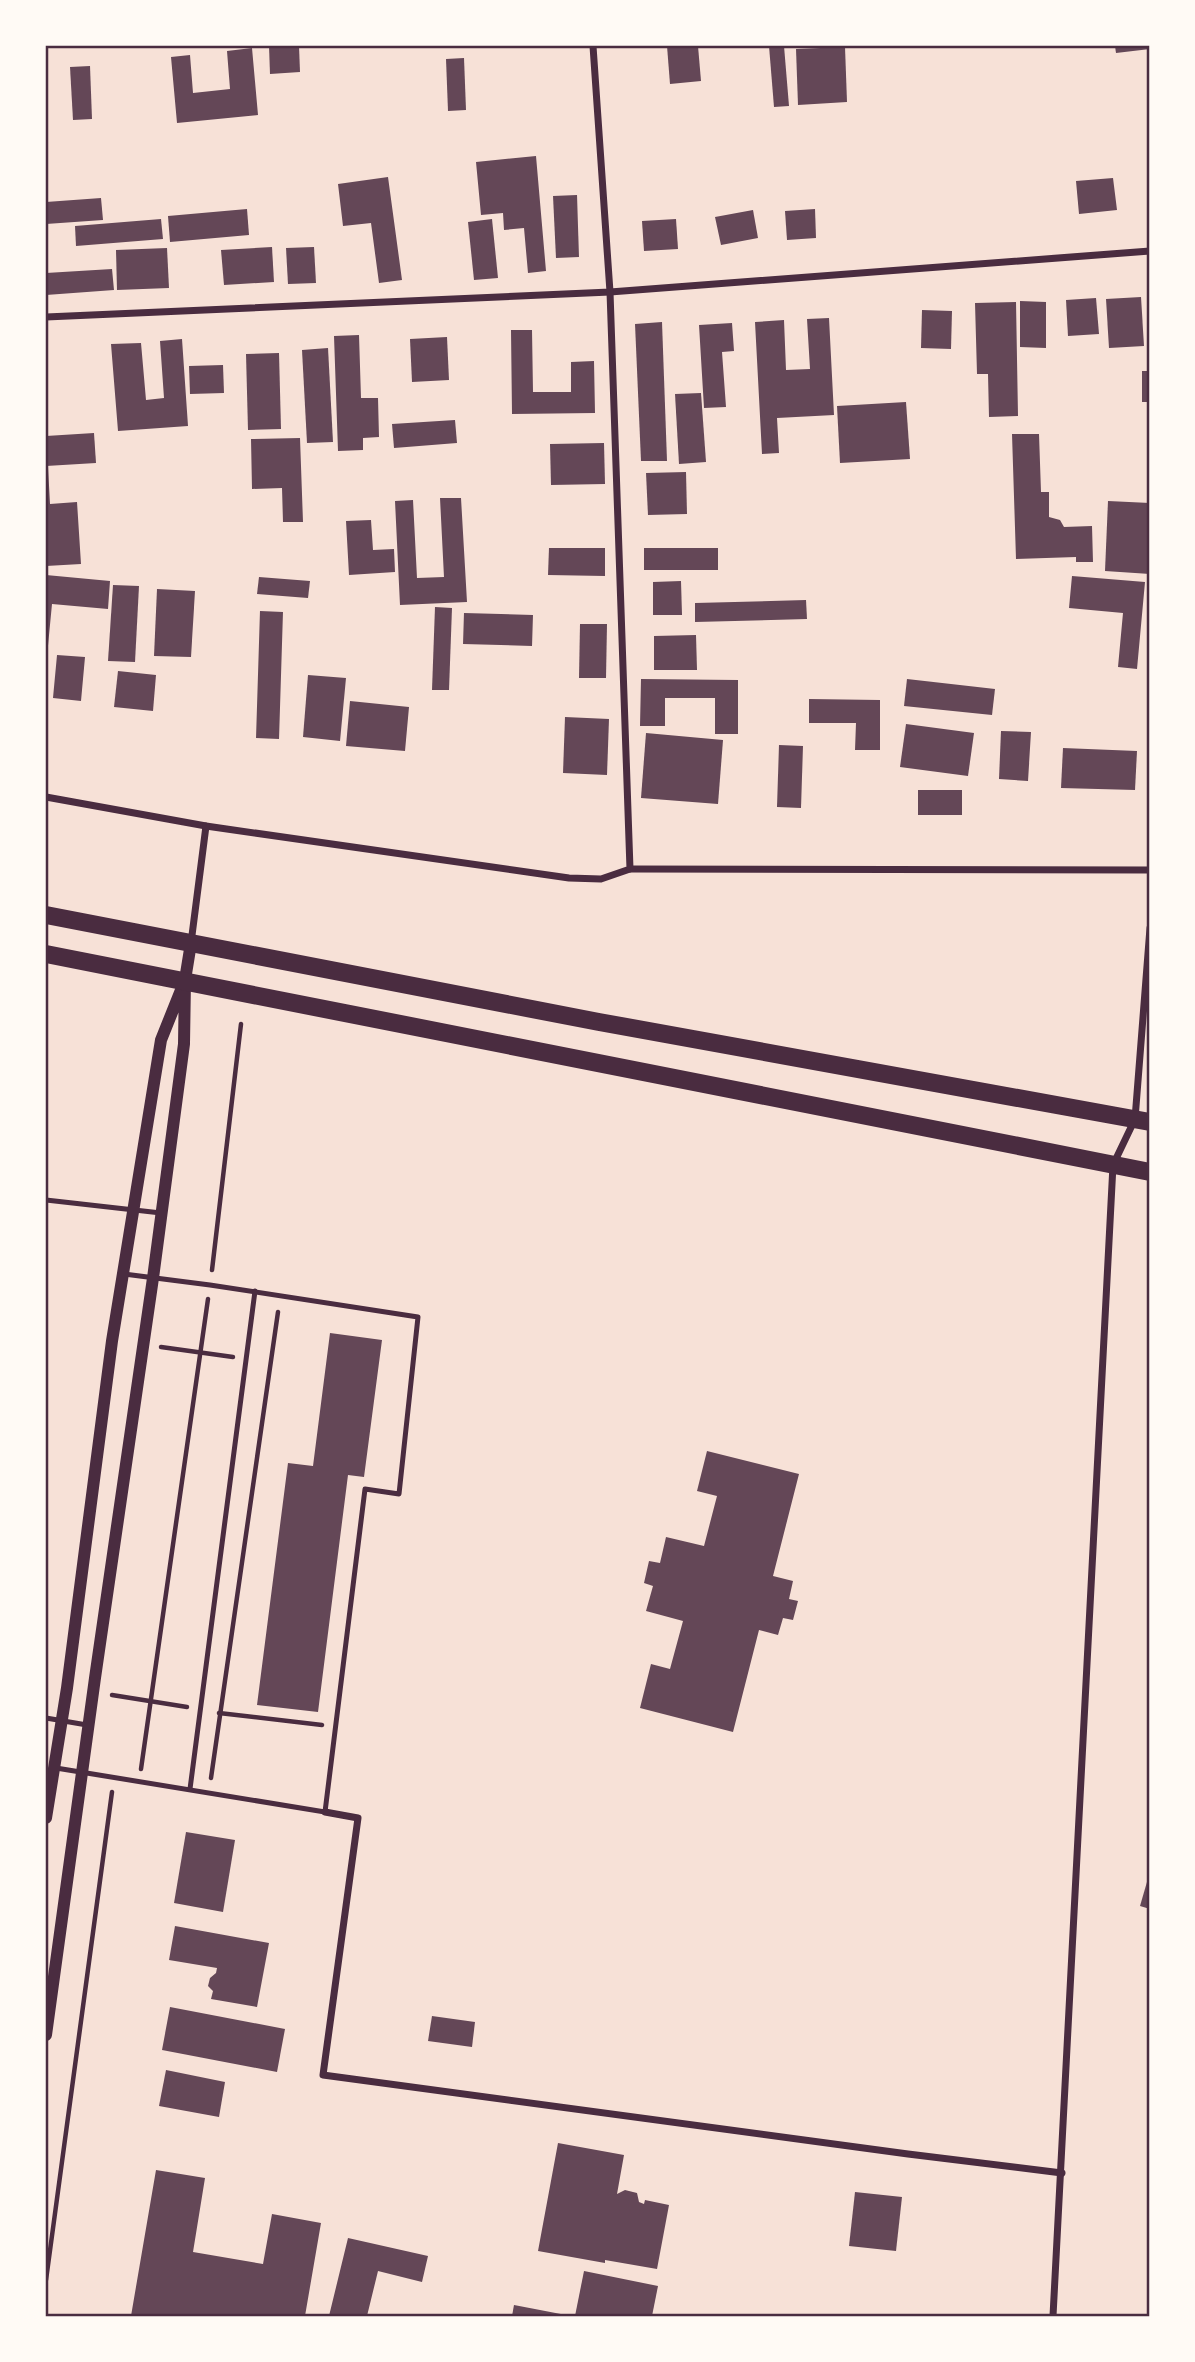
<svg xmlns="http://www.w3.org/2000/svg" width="1195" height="2362" font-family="Roboto,sans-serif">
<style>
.building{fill:#644757}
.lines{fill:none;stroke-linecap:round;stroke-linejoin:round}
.path{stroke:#4a2c40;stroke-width:4.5}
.service{stroke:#4a2c40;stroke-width:5}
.minor{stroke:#4a2c40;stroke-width:7}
.tertiary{stroke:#4a2c40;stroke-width:12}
.primary{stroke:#4a2c40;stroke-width:18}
.neatline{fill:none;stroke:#4a2c40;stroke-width:2.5}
</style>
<rect width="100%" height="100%" fill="#f7e1d7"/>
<g class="building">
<polygon points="269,46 299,46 300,72 270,74"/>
<polygon points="667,46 698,46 701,81 670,84"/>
<polygon points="769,46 784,46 789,106 774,107"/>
<polygon points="1115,46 1150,46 1150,49 1116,53"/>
<polygon points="845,47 847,102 798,105 796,49"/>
<polygon points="252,48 258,115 177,123 171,57 190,55 193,93 230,89 227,51"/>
<polygon points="464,58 466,110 448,111 446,59"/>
<polygon points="90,66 92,119 73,120 70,67"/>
<polygon points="536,156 546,271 528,273 524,228 504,230 503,213 481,215 476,162"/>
<polygon points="388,177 402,280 379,283 371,223 343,226 338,184"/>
<polygon points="1113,178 1117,210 1079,214 1076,181"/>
<polygon points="577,195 579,257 556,258 553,196"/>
<polygon points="101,198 103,220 46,224 46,202"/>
<polygon points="247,209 249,235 170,242 168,216"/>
<polygon points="815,209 816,238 787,240 785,211"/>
<polygon points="753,210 758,238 721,245 715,217"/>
<polygon points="161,219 163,239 76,246 75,226"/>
<polygon points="492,219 498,278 474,280 468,222"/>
<polygon points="676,219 678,249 644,251 642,221"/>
<polygon points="272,247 274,282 224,285 221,250"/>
<polygon points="314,247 316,283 288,284 286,248"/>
<polygon points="167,248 169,288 117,290 116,250"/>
<polygon points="112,269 114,290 46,295 46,273"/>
<polygon points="1141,297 1144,346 1109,348 1106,299"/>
<polygon points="1096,298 1099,334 1068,336 1066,300"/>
<polygon points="1020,301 1046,302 1046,348 1020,347"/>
<polygon points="1016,302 1018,416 989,417 988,374 977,374 975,303"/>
<polygon points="922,310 952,311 951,349 921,348"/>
<polygon points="829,318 834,415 777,418 779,453 762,454 755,322 784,320 786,370 810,369 807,319"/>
<polygon points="662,322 667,461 641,461 635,324"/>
<polygon points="732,323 734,351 722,352 726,407 704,408 699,325"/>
<polygon points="511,330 532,330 533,392 571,392 571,362 594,361 595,413 512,414"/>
<polygon points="359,335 361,398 378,398 379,437 363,438 363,450 338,451 334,336"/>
<polygon points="447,337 449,380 412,382 410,339"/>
<polygon points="182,339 188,426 118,431 111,344 141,343 146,400 164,398 160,341"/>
<polygon points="328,348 333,442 307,443 302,350"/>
<polygon points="279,353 281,429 248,430 246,354"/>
<polygon points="223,365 224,393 190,394 189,366"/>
<rect x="1142" y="371" width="8" height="31"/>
<polygon points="701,393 706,462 679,464 675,394"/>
<polygon points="906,402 910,459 840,463 837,406"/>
<polygon points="455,420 457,443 394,448 392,424"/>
<polygon points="94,433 96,463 46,466 46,436"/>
<polygon points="1012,434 1039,434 1041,492 1049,492 1049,517 1060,520 1064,527 1092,526 1093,562 1076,562 1076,557 1016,559"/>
<polygon points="300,438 303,522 283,522 282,488 252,489 251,439"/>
<polygon points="604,443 605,484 551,485 550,444"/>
<polygon points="46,467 48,467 50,504 77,502 81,564 46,566"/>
<polygon points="686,472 687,514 648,515 646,473"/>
<polygon points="440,498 461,498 467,602 400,605 395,501 413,500 417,578 444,577"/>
<polygon points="1108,501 1150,503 1150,574 1105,571"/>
<polygon points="371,520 373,550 394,549 395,572 349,575 346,521"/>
<polygon points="549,548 605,548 605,576 548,575"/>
<rect x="644" y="548" width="74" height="22"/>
<polygon points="46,575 110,581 108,609 52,604 47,656 46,656"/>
<polygon points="1072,576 1145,582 1137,669 1118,667 1123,613 1069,608"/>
<polygon points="259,577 310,581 308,598 257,594"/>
<polygon points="681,581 682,615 653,615 653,582"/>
<polygon points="113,585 139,586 135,662 108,661"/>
<polygon points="157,589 195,591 191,657 154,656"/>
<polygon points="806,600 807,619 695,622 695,603"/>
<polygon points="435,607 452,608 449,690 432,690"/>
<polygon points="260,611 283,612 279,739 256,738"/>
<polygon points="464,613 533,615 532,646 463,644"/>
<polygon points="580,624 607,624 606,678 579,678"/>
<polygon points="696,635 697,670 654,670 654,636"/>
<polygon points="57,655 85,657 81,701 53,698"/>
<polygon points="118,671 156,675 153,711 114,707"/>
<polygon points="308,675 346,678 340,741 303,737"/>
<polygon points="641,679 738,680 738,734 715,734 715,698 665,698 665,726 640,726"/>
<polygon points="907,679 995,689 992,715 904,706"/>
<polygon points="809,699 880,700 880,750 855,750 856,723 809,723"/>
<polygon points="350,701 409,707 405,751 346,746"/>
<polygon points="565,717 609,719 607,775 563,773"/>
<polygon points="906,724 974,733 968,776 900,767"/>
<polygon points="1001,731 1031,732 1028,781 999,779"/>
<polygon points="646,733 723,740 718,804 641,798"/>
<polygon points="779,745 803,746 801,808 777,807"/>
<polygon points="1063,748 1137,751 1135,790 1061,788"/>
<rect x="918" y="790" width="44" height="25"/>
<polygon points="330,1333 382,1340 364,1477 348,1475 318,1712 257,1705 288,1463 313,1466"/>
<polygon points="707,1451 799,1474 773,1576 793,1581 789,1599 798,1601 793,1620 783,1618 778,1635 759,1630 733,1732 640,1708 651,1664 670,1669 683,1621 646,1611 653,1586 644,1583 649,1561 660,1563 666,1537 704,1546 717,1496 697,1491"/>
<polygon points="186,1832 235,1840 223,1912 174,1903"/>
<polygon points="1149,1875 1150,1875 1150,1909 1140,1906"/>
<polygon points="175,1926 269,1943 257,2007 211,1999 213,1991 208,1986 210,1978 216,1973 217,1968 169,1960"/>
<polygon points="170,2007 285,2029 277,2072 162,2050"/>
<polygon points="432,2016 475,2022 472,2047 428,2041"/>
<polygon points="166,2070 225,2082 219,2117 159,2106"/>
<polygon points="558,2143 624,2155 617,2194 625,2190 637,2193 639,2202 644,2204 645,2200 669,2205 657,2269 605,2260 605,2263 538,2251"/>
<polygon points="156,2170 205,2178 193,2252 263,2264 272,2214 321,2223 305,2316 131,2316"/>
<polygon points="855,2192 902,2197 896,2251 849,2246"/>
<polygon points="348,2238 428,2256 422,2282 378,2271 367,2316 329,2316"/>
<polygon points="584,2271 658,2286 652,2316 575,2316"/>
<polygon points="514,2305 566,2315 566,2316 512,2316"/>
</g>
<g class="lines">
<g class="path">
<polyline points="212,1270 241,1024"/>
<polyline points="161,1347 233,1357"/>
<polyline points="112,1695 187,1707"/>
<polyline points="219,1713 322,1725"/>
<polyline points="141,1769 208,1299"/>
<polyline points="211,1778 278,1312"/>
<polyline points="46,2280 112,1792"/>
</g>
<g class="service">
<polyline points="46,1200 161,1213"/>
<polyline points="46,1718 87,1725"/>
<polyline points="56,1768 325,1812 365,1489 399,1494 418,1317 210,1285 124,1274"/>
<polyline points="190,1789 255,1291"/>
</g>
<g class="minor">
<polyline points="46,317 610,292 1150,251"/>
<polyline points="46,797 206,826 569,878 601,879 630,869 610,292 593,46"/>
<polyline points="630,869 1150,870"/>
<polyline points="191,943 206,826"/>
<polyline points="325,1812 358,1818 323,2075 908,2154 1062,2173"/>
<polyline points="1053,2316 1113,1165 1135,1119 1150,928"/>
</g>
<g class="tertiary">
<polyline points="185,980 191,943"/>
<polyline points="46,1818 67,1688 112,1341 161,1040 185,980 184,1044 153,1278 95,1678 46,2035"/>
</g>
<g class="primary">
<polyline points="46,915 599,1022 1150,1122"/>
<polyline points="46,954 1150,1172"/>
</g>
</g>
<rect width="1195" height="2362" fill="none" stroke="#fffaf5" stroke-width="94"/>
<rect x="47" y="47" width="1101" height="2268" class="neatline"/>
</svg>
